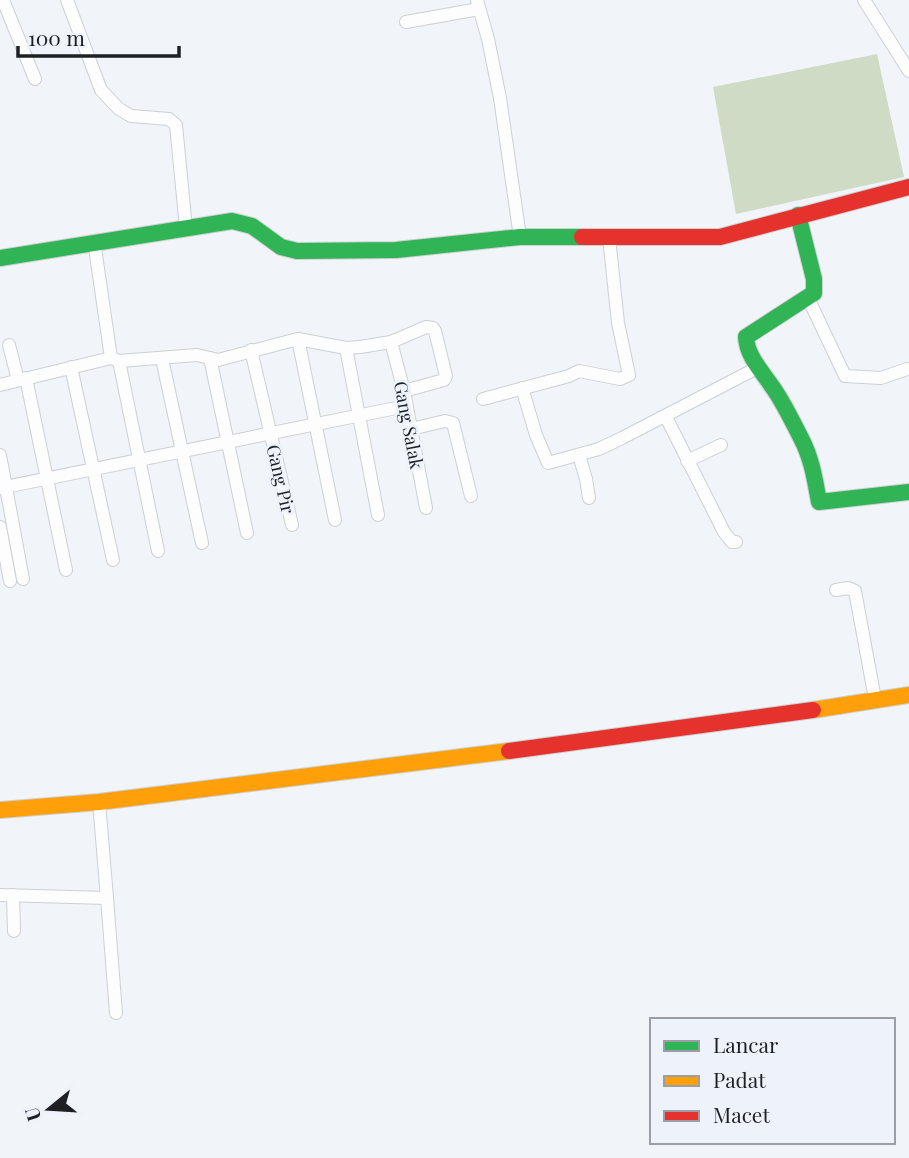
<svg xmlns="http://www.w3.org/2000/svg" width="909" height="1158" font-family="'Playfair Display',serif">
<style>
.green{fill:#cfdbc5}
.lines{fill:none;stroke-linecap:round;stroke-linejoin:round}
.street-casing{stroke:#cdd0d3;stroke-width:14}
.fast-casing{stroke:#cdd0d3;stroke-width:18}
.slow-casing{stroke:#cdd0d3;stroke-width:18}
.jam-casing{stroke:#cdd0d3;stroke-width:18}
.street{stroke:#fdfdfe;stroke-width:12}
.fast{stroke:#30b455;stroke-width:16}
.slow{stroke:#ff9f0a;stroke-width:16}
.jam{stroke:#e5322d;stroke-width:16}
.labels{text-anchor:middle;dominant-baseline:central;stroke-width:6;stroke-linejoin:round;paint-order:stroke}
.street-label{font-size:18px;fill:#1e2023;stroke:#eef3fb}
</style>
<rect width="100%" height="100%" fill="#f1f4f8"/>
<polygon class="green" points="877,54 904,177 736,214 713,87"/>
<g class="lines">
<defs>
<g id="street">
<polyline points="3,0 35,79"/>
<polyline points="67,0 101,90 119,109 131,116 169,119 176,125 186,228"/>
<polyline points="477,0 488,39 500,98 520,237"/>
<polyline points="864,0 909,71"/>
<polyline points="406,22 479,9"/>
<polyline points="94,241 111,358"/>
<polyline points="808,298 845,376 881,378 907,369"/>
<polyline points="298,339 335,520"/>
<polyline points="391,342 404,391 426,508"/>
<polyline points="9,345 18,380"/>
<polyline points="346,348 378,515"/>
<polyline points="251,350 292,525"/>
<polyline points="210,358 247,533"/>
<polyline points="162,359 202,543"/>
<polyline points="119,361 158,551"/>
<polyline points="71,367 113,560"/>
<polyline points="26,378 66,570"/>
<polyline points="0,385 111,358 119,361 197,355 218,360 298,339 346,348 360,347 391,342 426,327 433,328 435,331 446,376 444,380 404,391"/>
<polyline points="522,388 536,435 548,463 599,449 622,438 757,368"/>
<polyline points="483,399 569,376 579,371 620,379 629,375 618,323 609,237"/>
<polyline points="666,417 724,532 732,542 736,542"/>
<polyline points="411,429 445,421 453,423 471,496"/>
<polyline points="0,455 23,579"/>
<polyline points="579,455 586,479 589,498"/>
<polyline points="687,461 721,445"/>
<polyline points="0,488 406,406"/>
<polyline points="0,527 10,581"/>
<polyline points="836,590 848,588 855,591 875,699"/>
<polyline points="0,895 107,898 99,802"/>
<polyline points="13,895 14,931"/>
<polyline points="107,898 116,1013"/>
</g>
<g id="fast">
<path d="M798,215L814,279V293L746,337C747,356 761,370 771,385C783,401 792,421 801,438C812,459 815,480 819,502L909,492"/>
<polyline points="0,258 232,221 252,226 281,247 297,251 396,250 520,237 582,237"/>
</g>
<g id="slow">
<polyline points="813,710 909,695"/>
<polyline points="0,810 99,802 509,751"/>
</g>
<g id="jam">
<polyline points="582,237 720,237 909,187"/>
<polyline points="509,751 813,710"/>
</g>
</defs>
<use href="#street" class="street-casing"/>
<use href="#fast" class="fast-casing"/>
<use href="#slow" class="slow-casing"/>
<use href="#jam" class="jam-casing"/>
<use href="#street" class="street"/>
<use href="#fast" class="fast"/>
<use href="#slow" class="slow"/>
<use href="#jam" class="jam"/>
</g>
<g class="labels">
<g class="street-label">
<text transform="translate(409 425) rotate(79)">Gang Salak</text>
<text transform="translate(281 479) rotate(77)">Gang Pir</text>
</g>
</g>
<rect x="650" y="1018" width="245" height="126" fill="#eef3fb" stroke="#9b9fa5" stroke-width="2"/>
<rect x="664" y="1041" width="35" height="10" fill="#30b455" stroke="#9b9fa5" stroke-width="2"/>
<text x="713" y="1053" font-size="21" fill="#1e2023">Lancar</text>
<rect x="664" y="1076" width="35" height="10" fill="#ff9f0a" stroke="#9b9fa5" stroke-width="2"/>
<text x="713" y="1088" font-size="21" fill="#1e2023">Padat</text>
<rect x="664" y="1111" width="35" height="10" fill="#e5322d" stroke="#9b9fa5" stroke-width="2"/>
<text x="713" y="1123" font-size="21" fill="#1e2023">Macet</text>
<g transform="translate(49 1109) rotate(252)" stroke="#eef3fb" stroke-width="5" paint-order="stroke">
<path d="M0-5L12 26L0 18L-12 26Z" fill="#1e2023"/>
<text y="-10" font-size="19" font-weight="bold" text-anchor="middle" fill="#1e2023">U</text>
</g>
<path d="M18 46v10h161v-10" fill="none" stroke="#1e2023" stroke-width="3.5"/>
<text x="28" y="46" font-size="21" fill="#1e2023" stroke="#eef3fb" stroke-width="5" paint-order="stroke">100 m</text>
</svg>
